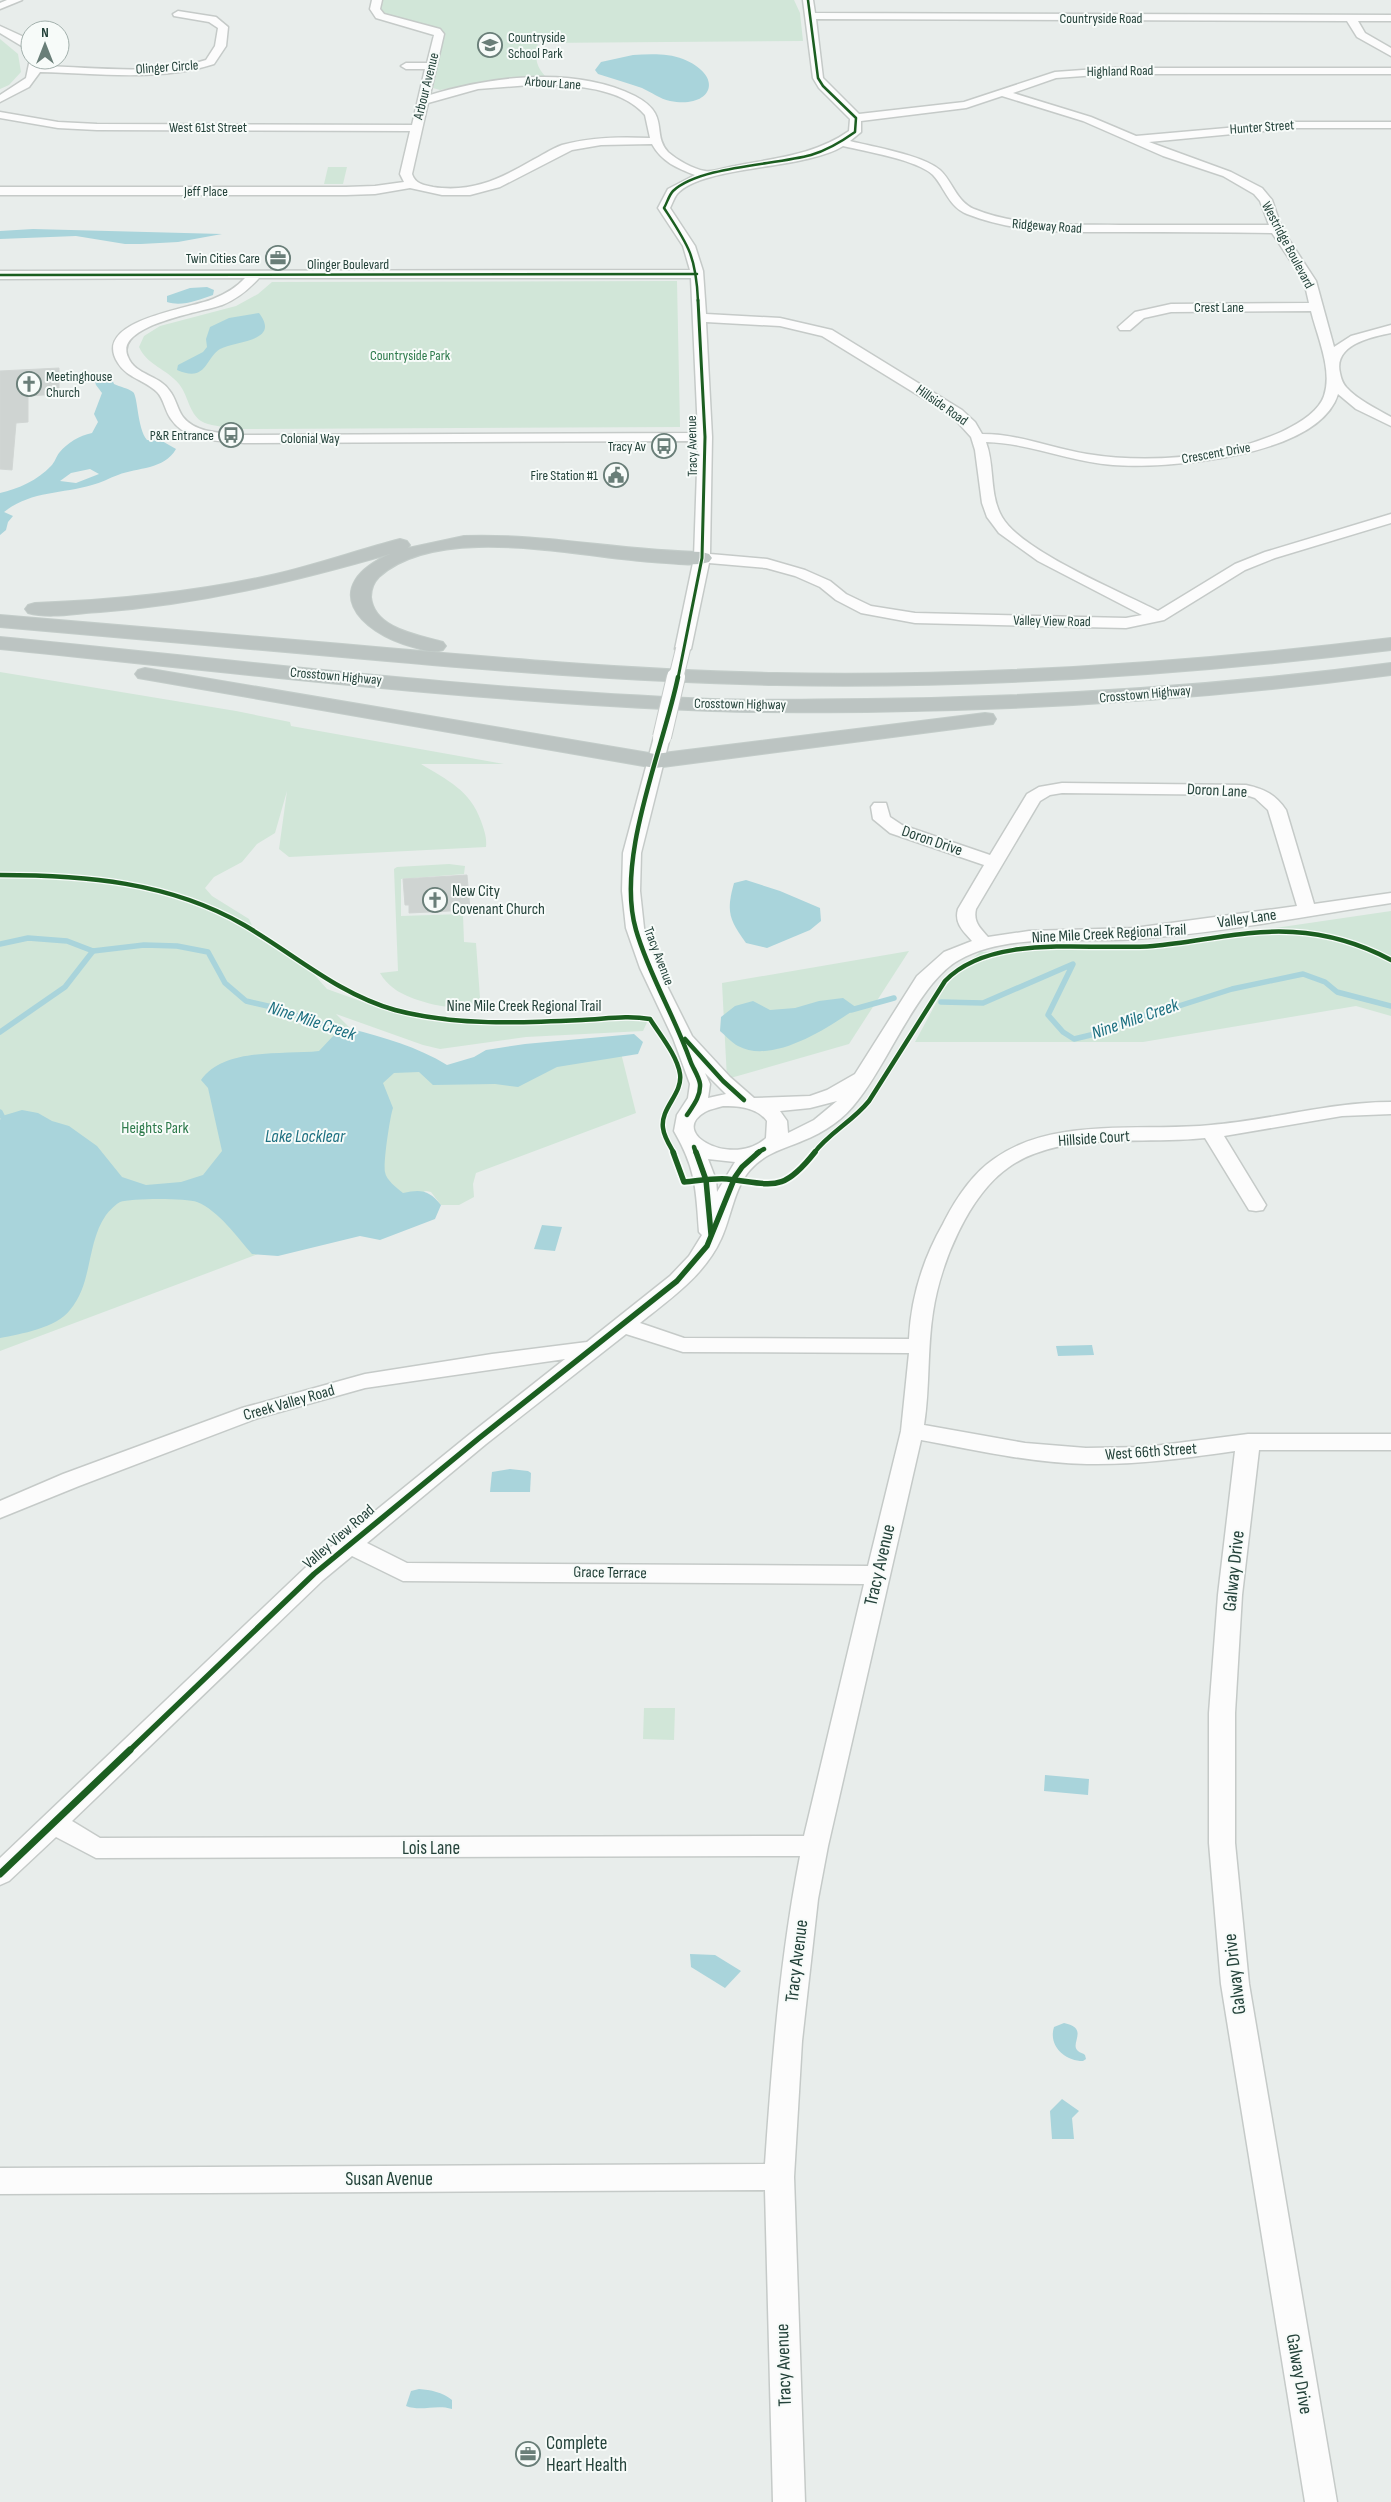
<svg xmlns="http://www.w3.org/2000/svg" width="1391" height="2502" font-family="'Sofia Sans Condensed',sans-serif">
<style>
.green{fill:#d1e6d8}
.water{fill:#a9d4db;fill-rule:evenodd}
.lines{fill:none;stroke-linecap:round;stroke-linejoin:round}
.stream{stroke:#a9d4db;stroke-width:5.5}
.building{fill:#cfd4d2;stroke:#d1d6d4}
.minor-casing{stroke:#c5cac8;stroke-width:3}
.highway-casing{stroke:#c3ccc9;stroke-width:2}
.minor{fill:#fcfcfc;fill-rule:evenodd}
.highway{fill:#bcc4c2;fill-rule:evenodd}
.minor-bridge-far1-casing{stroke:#c5cac8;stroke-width:16;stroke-linecap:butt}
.minor-bridge-casing{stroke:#c5cac8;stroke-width:20;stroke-linecap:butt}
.minor-bridge-far1{stroke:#fcfcfc;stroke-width:14}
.minor-bridge{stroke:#fcfcfc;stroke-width:18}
.cycleway-far4-casing{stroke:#f7fbf9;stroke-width:4.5}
.cycleway-far3-casing{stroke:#f7fbf9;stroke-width:5}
.cycleway-far2-casing{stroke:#f7fbf9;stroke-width:7}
.cycleway-far1-casing{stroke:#f7fbf9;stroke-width:9}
.cycleway-casing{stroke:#f7fbf9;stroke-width:10}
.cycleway-far4{stroke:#1b5e20;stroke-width:2.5}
.cycleway-far3{stroke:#1b5e20;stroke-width:3}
.cycleway-far2{stroke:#1b5e20;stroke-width:4.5}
.cycleway-far1{stroke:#1b5e20;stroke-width:5.5}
.cycleway{stroke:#1b5e20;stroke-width:7}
.labels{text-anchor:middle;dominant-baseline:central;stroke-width:4;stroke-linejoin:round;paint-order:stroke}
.far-street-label{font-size:14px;fill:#24423a;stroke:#f7fbf9}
.far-poi-label{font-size:14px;fill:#24423a;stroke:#f7fbf9;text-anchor:end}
.far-park-label{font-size:14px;fill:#2d7a4b;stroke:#f7fbf9}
.street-label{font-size:16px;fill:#24423a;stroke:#f7fbf9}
.poi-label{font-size:16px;fill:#24423a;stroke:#f7fbf9;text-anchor:start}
.park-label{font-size:16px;fill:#2d7a4b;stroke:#f7fbf9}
.water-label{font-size:18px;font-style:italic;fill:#1c6f80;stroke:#f7fbf9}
.near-street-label{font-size:19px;fill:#24423a;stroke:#f7fbf9}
.near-poi-label{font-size:19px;fill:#24423a;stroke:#f7fbf9;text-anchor:start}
</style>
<rect width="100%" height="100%" fill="#e8edeb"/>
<g class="green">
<path d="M383,0H794L800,13L803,41L538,43C535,56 535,65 545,76L490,80L440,90L433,88L444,35L436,28L383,13L381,9Z"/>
<polygon points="0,39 18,54 21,72 9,85 0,89"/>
<polygon points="328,167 347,167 343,184 324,184"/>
<path d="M677,281L680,427L232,429C223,426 209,426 201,421C189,413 188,395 179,384C167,369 148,366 139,347L144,336L160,326L236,306L258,294L272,282Z"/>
<path d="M0,672L236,711L290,722L291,726L504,764H421C447,780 470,790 481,821C484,830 487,837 486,847L289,857L279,849L287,791L275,833L257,844L242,862L214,877L205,888L212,896L249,919L258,938L309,969L327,989L388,1011L503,1021L600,1019L637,1014L649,1018L643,1031L526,1037L440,1049L423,1045L336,1014L351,1029L345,1031L439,1073L619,1045L636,1113L476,1173L473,1184L474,1197L459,1205H441L431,1192L426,1191L0,1351Z"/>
<path d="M449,864L465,866L464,874L401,879V916L463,914L464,942L476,943L480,998C467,1018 412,1001 396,990C389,985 384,980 380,973L398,971L394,869L397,867Z"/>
<polygon points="1391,911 1391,1016 1356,1006 1143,1042 915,1042 942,992 954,975 980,952 1126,947 1187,941"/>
<polygon points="909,951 849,1044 727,1079 722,983"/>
<polygon points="644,1708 675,1708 674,1740 643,1739"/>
</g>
<g class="water">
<path d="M633,55C649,54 668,53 683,59C725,76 713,109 670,101C660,99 651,92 642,88C628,83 613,79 598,74L595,70L601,62Z"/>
<polygon points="33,229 222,234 178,242 141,244 125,244 76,236 0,239 0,231"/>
<path d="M207,287L214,290L213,295C198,300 182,307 167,302V296L190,288Z"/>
<path d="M259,313C281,342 237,340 220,349C205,358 207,383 177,370L178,365L203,352L207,347L206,339L210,327L229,318Z"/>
<path d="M101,375L111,377L114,384C120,387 128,388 133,392C138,396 137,428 147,440L162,441L176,449C164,470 138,467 118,475C109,478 101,483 92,485C62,494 30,491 4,512L13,516L8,522L6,530L0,535V493C18,489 38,480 51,466C55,462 56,457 59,453C68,442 79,436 92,433L98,422L94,414L102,393L96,385L94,378ZM90,469L99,474L76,483L60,481L71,473Z"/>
<path d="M746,880L780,891L820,908L821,921L810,930L767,948L746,943C729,919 726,912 734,883Z"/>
<path d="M843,998L857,1008C829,1027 773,1065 738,1046C732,1043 726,1036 720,1031L721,1017L735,1006L753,1001L770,1010L795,1008L819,1001Z"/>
<path d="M351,1029C383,1037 418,1047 447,1065L474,1057L486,1050L525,1044L634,1034L643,1042L638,1054L557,1067L518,1087L495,1084L433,1085L419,1072L394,1073L383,1083L393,1108C390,1116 383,1164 385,1172C386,1180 397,1188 403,1193C421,1189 429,1190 441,1205L435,1219L380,1240L360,1236L278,1256L252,1254C236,1236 219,1211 197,1202C187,1198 131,1198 120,1202C116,1204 109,1211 106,1215C86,1244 93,1283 70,1310C56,1328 21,1334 0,1338V1120L2,1116L22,1110L38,1113L52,1121L69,1126L97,1146L122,1177L146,1185L181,1182L203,1175L222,1151L208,1088L201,1080C224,1047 283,1055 319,1051L335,1034Z"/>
<polygon points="542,1225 562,1227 555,1251 534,1249"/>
<polygon points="1092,1345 1094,1355 1058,1356 1056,1346"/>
<polygon points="510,1469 528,1471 531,1473 530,1492 490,1492 492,1472"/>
<polygon points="1045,1775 1089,1779 1088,1795 1044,1791"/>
<polygon points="690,1954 715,1955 741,1971 725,1988 691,1967"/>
<path d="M1064,2023C1090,2028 1069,2044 1078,2051C1080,2053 1083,2053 1085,2055L1086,2059L1083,2061C1065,2061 1048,2046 1054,2027Z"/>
<polygon points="1062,2099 1079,2111 1072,2118 1074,2139 1052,2139 1050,2111"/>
<path d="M419,2389C431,2390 442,2392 452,2400V2409C435,2404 422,2412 406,2406L411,2391Z"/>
</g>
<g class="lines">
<g class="stream">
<polyline points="0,944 28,938 67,941 93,951 144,945 177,946 208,952 225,983 246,1001 272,1007 350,1034"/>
<polyline points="941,1002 983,1003 1073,964 1048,1015 1063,1032 1074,1039 1099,1033 1129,1019 1163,1011 1232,989 1303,974 1325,982 1337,992 1391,1006"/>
<polyline points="851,1010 894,998"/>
<polyline points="0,1032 65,987 93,951"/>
<polyline points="0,1112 2,1116"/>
</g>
</g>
<g class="building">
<polygon points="59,368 59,394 28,396 28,422 16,423 12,470 0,469 0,371"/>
<polygon points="467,875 470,910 409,913 409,905 405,905 403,879"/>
</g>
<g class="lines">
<defs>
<g id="minor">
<polygon points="7,0 22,0 0,9 0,3"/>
<path d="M372,0H382L380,9L384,14L440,29L444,34L430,95C492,76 575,66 635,96C671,115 651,133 668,152C677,160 693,169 705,171C712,173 727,167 735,166C775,158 815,155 849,131L850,119L819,88L813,78L803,0H813L815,13L1391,15V21H1358L1365,33L1391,48V56L1357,37L1347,21L816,19L823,78L859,114L964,102L1055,72L1111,68H1391V74H1111L1056,78L1013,93L1091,117L1136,136L1295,122H1391V128H1295L1149,142L1231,172L1262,188L1272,200L1282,229L1316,281L1334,347L1351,336L1391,325V333C1371,337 1333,345 1340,373C1341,378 1342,382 1346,387C1358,400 1375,408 1391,417V426L1356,409L1338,394C1319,457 1167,469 1113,465C1070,462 1030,443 986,442C995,466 989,495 1002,517C1021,551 1121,592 1158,611L1235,564L1265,552L1391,514V523L1275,558L1245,570L1164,620L1126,628L915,623L861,613L836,600L820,587L795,576L766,568L709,563L691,649L683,654L675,649L694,558L698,441L244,443C220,441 186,442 171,419C165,411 164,399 157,392C145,380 127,378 118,363C90,320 190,309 213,299C225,294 236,288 245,278L0,279V271L690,270L683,246L658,208L668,189L695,175C677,168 662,162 652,144L601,145L572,150L500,187L470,195H442L410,188L375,194L346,195H0V187H346L375,186L404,182L400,174L410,131L97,130L58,128L0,118V112L58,122L97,124L412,125L425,69H406L401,66L406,63H427L434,35L376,18L370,9ZM542,84C575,86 621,87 645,115L650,138C620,137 591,137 562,145C551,149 541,156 531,161C500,179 471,193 433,187C424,185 415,184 412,174L428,103L478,89ZM1002,96L1083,121L1163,156L1223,176L1254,194L1260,201L1269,225C1219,225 1170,225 1120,225C1072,224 1020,228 974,209C956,201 953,182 940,170C923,155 873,147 850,141L861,132V121L966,108ZM843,146C864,151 918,160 933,175C945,188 949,207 967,214C1018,234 1071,232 1124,232C1174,232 1223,232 1272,233L1304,281L1309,303L1171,304L1135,312L1118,327L1120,330H1130L1144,318L1171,312L1311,311C1317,336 1333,370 1324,396C1318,413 1296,425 1281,432C1222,458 1149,464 1087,454C1051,448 1019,434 982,434L975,422L962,410L832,330L780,318L706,314L703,271L695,246L670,208C672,204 674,198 677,194C702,165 805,170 843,146ZM259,278H691L698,433L244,435C225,433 196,434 183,417C177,409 176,398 169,390C159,375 135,375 128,357C113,325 203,312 222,305C237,299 248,290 259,278ZM706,322L780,326L822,336L952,416L971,437L975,450L982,503L987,517L999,533L1038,561L1142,615L1126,618L915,613L871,606L846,594L830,581L805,570L767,559L710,554L712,437Z"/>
<path d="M178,11L216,17L228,27L226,46L214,64C159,82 96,73 40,72L29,87L0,102V95L26,78L30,59L40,60L41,66C92,67 157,76 206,60L215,46L218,28L209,22L174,16L173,14Z"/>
<polygon points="0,26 24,37 30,42 30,51 0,33"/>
<path d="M662,732L668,733L670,737L641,853L640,891L644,928L658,968L692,1036L730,1077L754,1098L810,1096L827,1090L855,1074L917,976L944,952L972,941C963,931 954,923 958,909L984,865L890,833L873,819L871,807L874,803H886L890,817L902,825L990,855L1027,794L1039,787L1062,783L1246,785C1264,789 1275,794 1286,810L1314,904L1391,893V903C1306,916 1220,933 1135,939C1081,943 1007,932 959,960C919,982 888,1063 858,1100C844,1119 825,1132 802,1141C783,1149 765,1153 750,1170C734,1188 731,1218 721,1239C705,1275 670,1299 640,1323L684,1338L909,1339C911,1298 923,1259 943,1224C955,1200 972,1174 994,1159C1053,1116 1143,1132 1211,1125C1272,1120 1330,1102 1391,1102V1114L1342,1116L1224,1136L1266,1205L1263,1210L1256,1211L1249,1210L1205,1138C1157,1143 1109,1137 1061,1146C1043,1150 1024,1156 1009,1167C968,1195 940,1265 933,1312C927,1349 930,1388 924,1425L1025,1443L1086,1448L1146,1447L1248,1434H1391V1450H1259L1242,1595L1235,1713V1843L1249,1984L1337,2502H1305L1221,1984L1209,1843V1713L1218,1595L1235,1451C1186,1458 1137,1465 1087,1464C1031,1463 976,1450 921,1440L828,1846L818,1899L802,2041L794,2177L805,2502H773L765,2190L0,2194V2168L765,2164C772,2061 780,1958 800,1856L96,1858L56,1837L9,1881L0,1885V1858L305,1568L470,1434L565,1359L365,1388L258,1418L79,1486L0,1518V1501L63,1474L242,1408L365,1374L492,1354L587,1342L670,1276L689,1256L702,1235L699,1232C696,1189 696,1169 674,1131L677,1115L688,1098L690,1084L673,1038L640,968L626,928L622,891L623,853L654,737L656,733ZM1062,793L1246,795L1255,798L1268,810L1297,906L1134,928L1029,931L988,937C980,928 973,922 976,909L1040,801L1050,795ZM705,1073L726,1094L708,1098L710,1084ZM837,1101L814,1120L788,1133L787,1121L780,1111L810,1108ZM723,1106C738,1106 757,1107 767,1121L766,1138C734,1168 667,1134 705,1112C710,1109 717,1108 723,1106ZM708,1159L735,1162L717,1192L716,1180ZM626,1334L683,1352L909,1353L901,1431L868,1566L407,1563L367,1543L486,1444ZM352,1556L403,1581L864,1584L804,1836L100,1838L72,1821L323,1580Z"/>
</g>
<g id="highway">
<path d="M464,536C543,533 622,551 702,552L709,554L712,558L709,562C691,567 671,563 652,562C579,557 438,523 379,577C374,582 371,589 371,597C374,629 419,635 443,642L446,646L443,650C433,653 423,650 413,647C357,632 318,586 390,554C293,582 201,604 100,612C77,613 50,619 28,613L25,609L28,605L35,603C116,600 197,592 276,574C318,564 358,550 400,539L407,541L410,545L408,548Z"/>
<path d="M0,615C114,625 228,634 342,644C486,657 631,670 776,673C982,677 1187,663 1391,638V650C1187,675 982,689 776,685C631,682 486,670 342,657C228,647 114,637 0,627Z"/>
<path d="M0,637C237,660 474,690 712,699C764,701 815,699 867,699C1042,697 1217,686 1391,663V675C1217,698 1042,710 867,712C815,712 764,713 712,711C474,702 237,673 0,649Z"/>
<polygon points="145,668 655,754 985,713 993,714 996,719 993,724 985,725 655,768 138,678 135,674 138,670"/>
</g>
</defs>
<use href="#minor" class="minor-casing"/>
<use href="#highway" class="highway-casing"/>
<use href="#minor" class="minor"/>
<use href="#highway" class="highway"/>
<defs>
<polyline id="minor-bridge-far1" points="676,678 683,649"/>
<polyline id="minor-bridge" points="662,737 676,677"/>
</defs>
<use href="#minor-bridge-far1" class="minor-bridge-far1-casing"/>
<use href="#minor-bridge" class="minor-bridge-casing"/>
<use href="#minor-bridge-far1" class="minor-bridge-far1"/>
<use href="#minor-bridge" class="minor-bridge"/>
<defs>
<g id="cycleway-far4">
<polyline points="0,275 697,274"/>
<path d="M698,301C696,255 688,245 664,208C667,203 669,195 673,191C700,166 775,165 811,155C828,150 841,142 855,132L856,118L823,86L818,78L808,0"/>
</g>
<polyline id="cycleway-far3" points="678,678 702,558 705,437 698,300"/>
<g id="cycleway-far2">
<path d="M678,677C663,750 615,858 636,930C649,975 674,1015 690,1060C692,1067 699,1076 700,1084C701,1096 693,1106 687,1115"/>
<path d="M0,875C84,875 170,882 244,925C294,954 338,994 395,1010C455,1026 521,1023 582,1020C605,1019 627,1015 650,1019C660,1035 677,1055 680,1074C683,1094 660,1108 663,1128C664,1137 670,1146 674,1153"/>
<polyline points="685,1039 723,1081 744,1100"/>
<polyline points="694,1147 696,1153"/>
<polyline points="757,1153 764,1149"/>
<path d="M814,1153C829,1133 853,1121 869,1101L945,981C992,932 1091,951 1153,946C1200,942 1246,929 1293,932C1328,934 1361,944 1391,960"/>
</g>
<g id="cycleway-far1">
<path d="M673,1152L684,1182C698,1181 712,1178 727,1179C773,1184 782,1194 815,1152"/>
<polyline points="696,1152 706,1180 711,1234"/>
<polyline points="129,1751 314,1574 478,1439 677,1281 707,1246 735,1177 742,1167 759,1152"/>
</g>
<polyline id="cycleway" points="0,1874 130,1750"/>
</defs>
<use href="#cycleway-far4" class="cycleway-far4-casing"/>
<use href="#cycleway-far3" class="cycleway-far3-casing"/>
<use href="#cycleway-far2" class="cycleway-far2-casing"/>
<use href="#cycleway-far1" class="cycleway-far1-casing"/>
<use href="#cycleway" class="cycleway-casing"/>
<use href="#cycleway-far4" class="cycleway-far4"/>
<use href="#cycleway-far3" class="cycleway-far3"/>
<use href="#cycleway-far2" class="cycleway-far2"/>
<use href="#cycleway-far1" class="cycleway-far1"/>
<use href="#cycleway" class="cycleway"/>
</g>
<defs>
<symbol id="school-ring" viewBox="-11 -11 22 22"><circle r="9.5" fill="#f7fbf9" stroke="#697e78" stroke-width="1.5"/><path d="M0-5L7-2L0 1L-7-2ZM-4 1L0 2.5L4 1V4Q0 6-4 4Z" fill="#697e78"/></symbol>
<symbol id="office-ring" viewBox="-11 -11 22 22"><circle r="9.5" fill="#f7fbf9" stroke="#697e78" stroke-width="1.5"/><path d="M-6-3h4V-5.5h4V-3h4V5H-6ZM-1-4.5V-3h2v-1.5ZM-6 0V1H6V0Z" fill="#697e78"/></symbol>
<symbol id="church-ring" viewBox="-11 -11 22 22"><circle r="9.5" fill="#f7fbf9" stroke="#697e78" stroke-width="1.5"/><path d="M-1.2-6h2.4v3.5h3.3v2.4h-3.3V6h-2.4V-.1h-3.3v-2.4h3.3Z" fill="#697e78"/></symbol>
<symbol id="bus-ring" viewBox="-11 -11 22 22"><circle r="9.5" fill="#f7fbf9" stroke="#697e78" stroke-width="1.5"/><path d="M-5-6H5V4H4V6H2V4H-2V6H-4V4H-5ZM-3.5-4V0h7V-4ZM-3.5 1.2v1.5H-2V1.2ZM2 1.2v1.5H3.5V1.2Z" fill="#697e78"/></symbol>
<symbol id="civic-ring" viewBox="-11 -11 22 22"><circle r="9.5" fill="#f7fbf9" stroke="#697e78" stroke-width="1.5"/><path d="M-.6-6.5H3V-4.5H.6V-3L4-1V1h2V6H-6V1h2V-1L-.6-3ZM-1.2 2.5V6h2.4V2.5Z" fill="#697e78"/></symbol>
</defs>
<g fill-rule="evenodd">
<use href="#school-ring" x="476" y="31" width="28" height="28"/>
<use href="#office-ring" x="264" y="244" width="28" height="28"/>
<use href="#church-ring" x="15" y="370" width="28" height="28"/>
<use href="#bus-ring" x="217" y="421" width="28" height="28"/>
<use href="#bus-ring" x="650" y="432" width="28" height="28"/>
<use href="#civic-ring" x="602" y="461" width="28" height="28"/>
<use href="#church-ring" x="421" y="886" width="28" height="28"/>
<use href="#office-ring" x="514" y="2440" width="28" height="28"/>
</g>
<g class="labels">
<g class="far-street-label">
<text x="1101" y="18">Countryside Road</text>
<text transform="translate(167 67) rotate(-4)">Olinger Circle</text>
<text transform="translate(1120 71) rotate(-1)">Highland Road</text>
<text transform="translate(553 83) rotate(4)">Arbour Lane</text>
<text transform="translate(426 86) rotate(-76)">Arbour Avenue</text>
<text x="208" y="127">West 61st Street</text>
<text transform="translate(1262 127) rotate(-4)">Hunter Street</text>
<text x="206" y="191">Jeff Place</text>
<text transform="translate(1047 226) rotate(4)">Ridgeway Road</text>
<text transform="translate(1288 245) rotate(62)">Westridge Boulevard</text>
<text x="348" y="264">Olinger Boulevard</text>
<text x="1219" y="307">Crest Lane</text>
<text transform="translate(942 405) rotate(35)">Hillside Road</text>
<text x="310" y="438">Colonial Way</text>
<text transform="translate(692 446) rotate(-91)">Tracy Avenue</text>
<text transform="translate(1216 453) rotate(-10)">Crescent Drive</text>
<text transform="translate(1052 621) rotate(1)">Valley View Road</text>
<text transform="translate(336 676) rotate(5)">Crosstown Highway</text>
<text transform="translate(1145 694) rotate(-5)">Crosstown Highway</text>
<text transform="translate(740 704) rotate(1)">Crosstown Highway</text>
<text transform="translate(659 956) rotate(69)">Tracy Avenue</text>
</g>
<g class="far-poi-label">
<text x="508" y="37" text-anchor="start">Countryside<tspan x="508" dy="16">School Park</tspan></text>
<text x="260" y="258">Twin Cities Care</text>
<text x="46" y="376" text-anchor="start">Meetinghouse<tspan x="46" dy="16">Church</tspan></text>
<text x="214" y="435">P&amp;R Entrance</text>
<text x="646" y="446">Tracy Av</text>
<text x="598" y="475">Fire Station #1</text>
</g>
<g class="far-park-label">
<text x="410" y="355">Countryside Park</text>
</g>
<g class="street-label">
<text transform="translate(1217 791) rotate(3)">Doron Lane</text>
<text transform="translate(932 841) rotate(19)">Doron Drive</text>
<text transform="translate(1247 919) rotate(-8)">Valley Lane</text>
<text transform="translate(1109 934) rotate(-3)">Nine Mile Creek Regional Trail</text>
<text x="524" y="1006">Nine Mile Creek Regional Trail</text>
<text transform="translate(1094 1139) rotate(-4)">Hillside Court</text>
<text transform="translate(289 1403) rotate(-16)">Creek Valley Road</text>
<text transform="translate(1151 1452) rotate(-4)">West 66th Street</text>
<text transform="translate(339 1537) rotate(-41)">Valley View Road</text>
<text transform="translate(610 1573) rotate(1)">Grace Terrace</text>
</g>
<g class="poi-label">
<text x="452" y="891">New City<tspan x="452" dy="18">Covenant Church</tspan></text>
</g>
<g class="park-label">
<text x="155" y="1128">Heights Park</text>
</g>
<g class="water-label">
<text transform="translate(1135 1019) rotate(-19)">Nine Mile Creek</text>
<text transform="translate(312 1021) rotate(18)">Nine Mile Creek</text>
<text x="305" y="1136">Lake Locklear</text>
</g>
<g class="near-street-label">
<text transform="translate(880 1565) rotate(-77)">Tracy Avenue</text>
<text transform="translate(1234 1571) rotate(-84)">Galway Drive</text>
<text x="431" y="1848">Lois Lane</text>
<text transform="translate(797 1961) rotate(-83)">Tracy Avenue</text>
<text transform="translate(1235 1974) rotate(-97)">Galway Drive</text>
<text x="389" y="2179">Susan Avenue</text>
<text transform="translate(784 2365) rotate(-92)">Tracy Avenue</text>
<text transform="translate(1299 2374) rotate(80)">Galway Drive</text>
</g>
<g class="near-poi-label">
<text x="546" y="2443">Complete<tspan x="546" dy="22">Heart Health</tspan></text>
</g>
</g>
<g transform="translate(45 45)"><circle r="24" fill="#f7fbf9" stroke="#a3b1ad"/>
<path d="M0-4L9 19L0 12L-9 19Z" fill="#697e78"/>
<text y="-8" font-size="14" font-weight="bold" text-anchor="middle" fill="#24423a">N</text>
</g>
</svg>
